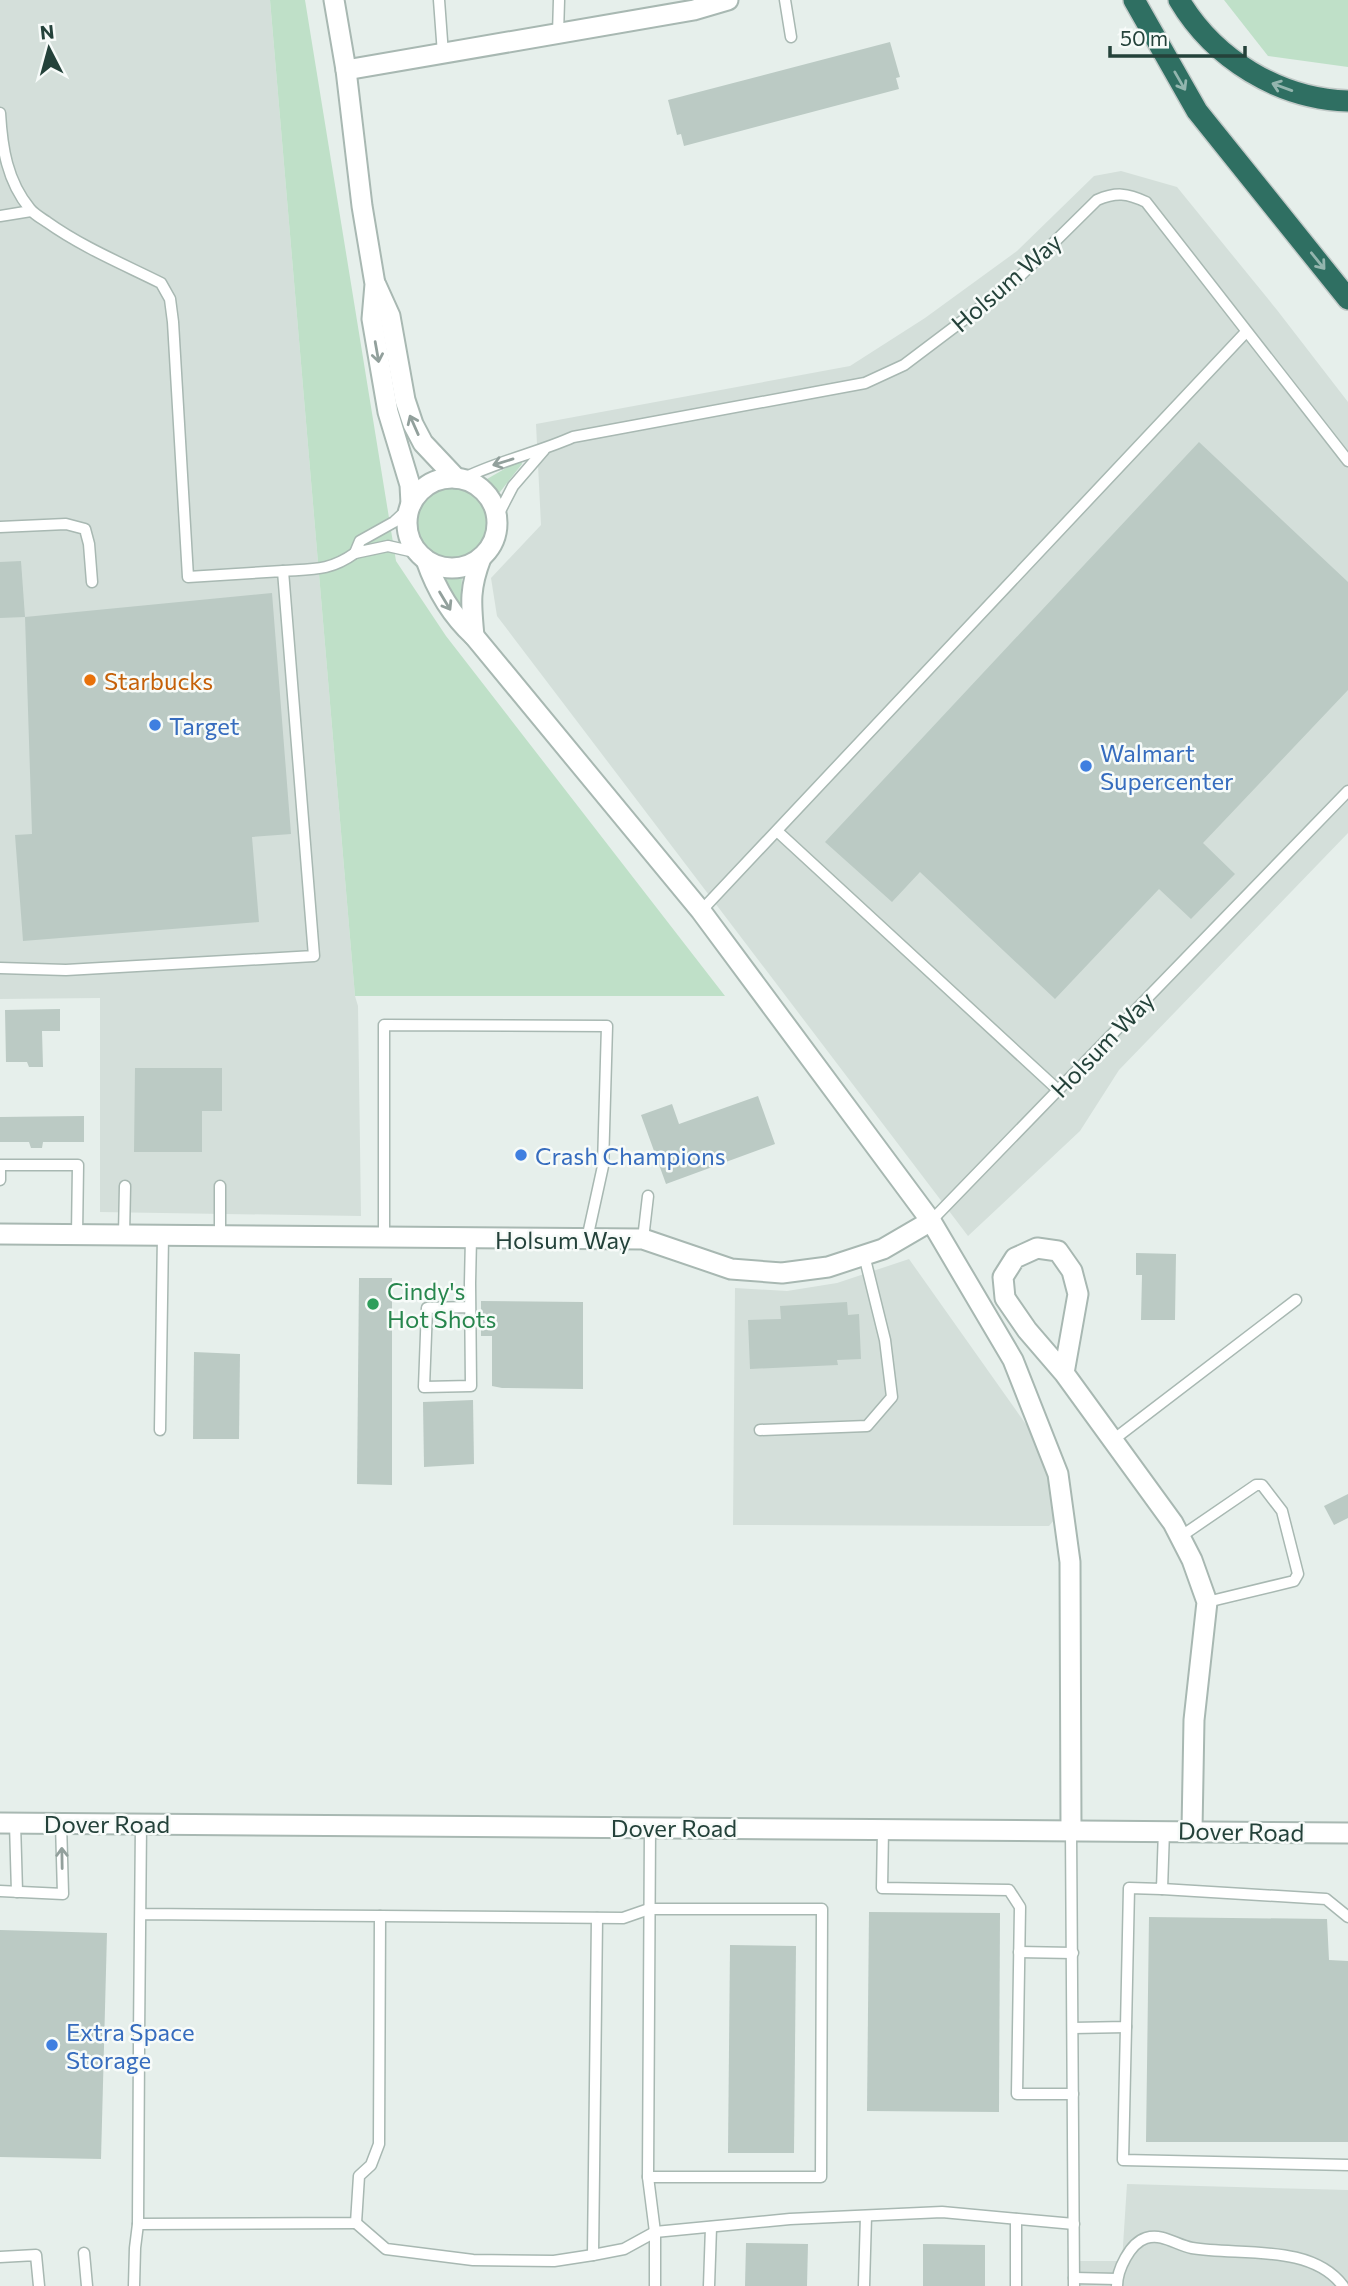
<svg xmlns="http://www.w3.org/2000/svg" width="1348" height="2286" font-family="Commissioner,sans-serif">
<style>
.built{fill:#d4dfda}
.green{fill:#bfe0c8}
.building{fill:#bbcac4}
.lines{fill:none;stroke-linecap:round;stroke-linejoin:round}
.service-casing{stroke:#a8b8b2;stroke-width:13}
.minor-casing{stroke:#a8b8b2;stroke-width:23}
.motorway-casing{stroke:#c2cac8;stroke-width:24}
.service{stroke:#fff;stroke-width:10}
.minor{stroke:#fff;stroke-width:19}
.motorway{stroke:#2f6f62;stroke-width:21}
.oneway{stroke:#93b5ae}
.oneway2{stroke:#92a09c}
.food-dot{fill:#e8710a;stroke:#f7fbf9;stroke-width:2.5}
.shop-dot{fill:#3f7fe0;stroke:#f7fbf9;stroke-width:2.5}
.leisure-dot{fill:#2e9e5b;stroke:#f7fbf9;stroke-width:2.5}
.labels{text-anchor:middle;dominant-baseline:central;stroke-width:5;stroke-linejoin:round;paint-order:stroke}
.street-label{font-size:24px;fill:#24423a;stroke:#f7fbf9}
.food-label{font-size:24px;fill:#c56008;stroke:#f7fbf9;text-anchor:start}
.shop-label{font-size:24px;fill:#366cbe;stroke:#f7fbf9;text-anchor:start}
.leisure-label{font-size:24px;fill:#27864d;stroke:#f7fbf9;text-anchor:start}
</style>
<rect width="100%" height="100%" fill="#e6efeb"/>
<g class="built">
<polygon points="0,0 270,0 355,996 358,1006 361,1216 100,1212 100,998 0,999"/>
<polygon points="1121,171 1177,187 1277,310 1348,402 1348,833 1119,1070 1080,1131 968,1236 497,616 491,578 541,525 536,424 850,366 925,318 1017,251 1094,176"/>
<polygon points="909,1259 1059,1471 1066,1506 1049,1526 733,1525 735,1288 787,1291 837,1283"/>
<polygon points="1127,2184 1348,2190 1348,2286 1072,2286 1073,2261 1122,2261"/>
</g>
<g class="green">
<polygon points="270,0 305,0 396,561 446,636 725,996 355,996"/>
<polygon points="1224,0 1348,0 1348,67 1268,56"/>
<polygon points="518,461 521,461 522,464 500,492 497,493 487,483 487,479"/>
<circle cx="452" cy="523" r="35"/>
<polygon points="462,575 461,605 459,605 444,578"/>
</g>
<g class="building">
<polygon points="890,42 900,77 896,78 899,89 684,146 681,134 677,135 668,100"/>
<polygon points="1199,442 1348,582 1348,690 1203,843 1235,874 1191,919 1159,889 1055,999 920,872 892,902 825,842"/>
<polygon points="21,561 25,617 0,618 0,562"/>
<polygon points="272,593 291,834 252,837 259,922 23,941 15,835 32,834 25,617"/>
<polygon points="60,1009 60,1031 42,1031 43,1067 29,1067 27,1062 6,1062 5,1010"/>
<polygon points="135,1068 222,1068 222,1111 202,1111 202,1152 134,1152"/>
<polygon points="758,1096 775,1144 666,1184 641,1115 672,1104 679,1124"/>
<polygon points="84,1116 84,1142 43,1142 42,1148 31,1148 29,1142 0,1142 0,1117"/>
<polygon points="1136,1253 1176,1254 1175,1320 1141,1320 1142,1275 1136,1275"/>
<polygon points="359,1278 392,1278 392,1485 357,1484"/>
<polygon points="481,1301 583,1302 583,1389 502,1388 492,1386 492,1336 481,1336"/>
<polygon points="847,1302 848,1315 859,1314 861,1359 837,1360 838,1365 750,1369 748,1320 781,1319 780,1306"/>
<polygon points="194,1352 240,1354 239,1439 193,1439"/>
<polygon points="473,1400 474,1464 424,1467 423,1402"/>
<polygon points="1348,1494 1348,1518 1334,1525 1324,1506"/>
<polygon points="869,1912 1000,1913 999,2112 867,2111"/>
<polygon points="1149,1917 1327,1919 1329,1960 1348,1961 1348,2142 1146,2142"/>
<polygon points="0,1930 107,1933 101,2159 0,2157"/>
<polygon points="730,1945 796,1946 794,2153 728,2153"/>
<polygon points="746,2243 808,2244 807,2286 745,2286"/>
<polygon points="923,2244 985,2245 985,2286 923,2286"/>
</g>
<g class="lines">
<defs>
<g id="service">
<polyline points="439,0 443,54"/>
<polyline points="785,0 791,37"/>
<polyline points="558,34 559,0"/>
<path d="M0,113C2,148 7,181 30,209C34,214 41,218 47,222C82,247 123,264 161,283L170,299L173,322L188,577L283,571L314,956L66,970L0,968"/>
<polyline points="0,216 31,211"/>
<path d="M462,479C498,461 537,453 573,437L865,383L904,365L1014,282L1097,200C1116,192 1127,193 1146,202L1348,461"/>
<polyline points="409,508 394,522 360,541 355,553 388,546 419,553"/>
<polyline points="497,517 513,486 544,450"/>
<polyline points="0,527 66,524 85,529 89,544 92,582"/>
<path d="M283,571C313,569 330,571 355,553"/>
<polyline points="777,831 1057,1089"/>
<polyline points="701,911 1246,332"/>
<polyline points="0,1180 0,1165 78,1165 77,1235"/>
<polyline points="220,1186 220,1236"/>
<polyline points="931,1221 1348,791"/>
<polyline points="124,1235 125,1186"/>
<polyline points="384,1237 384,1025 607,1026 603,1166 587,1239"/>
<polyline points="643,1239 648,1196"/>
<polyline points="470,1307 427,1308 424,1387 471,1386 470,1283 471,1238"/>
<polyline points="160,1430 163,1235"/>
<polyline points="760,1430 867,1426 892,1397 885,1340 864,1255"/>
<polyline points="1113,1440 1296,1300"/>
<polyline points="1180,1537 1256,1485 1262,1485 1282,1511 1298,1574 1294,1581 1207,1602"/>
<polyline points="15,1823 17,1892"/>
<polyline points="650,1827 648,2177 655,2232 655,2286"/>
<polyline points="883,1829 882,1888 1009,1890 1020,1907 1017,2094 1073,2094"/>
<polyline points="1071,1830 1074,2286"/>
<polyline points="1162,1889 1326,1899 1348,1917"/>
<polyline points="0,1891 63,1894 61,1823"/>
<path d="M141,1914L380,1916L379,2144L371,2165L359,2176L356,2223L138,2224C138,2091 140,1957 141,1824"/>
<polyline points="380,1916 623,1918 649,1909 822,1909 821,2177 648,2177"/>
<polyline points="597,1918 593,2255 624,2249 655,2232 790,2219 942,2212 1074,2224"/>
<polyline points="1019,1952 1073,1953"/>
<polyline points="1126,2027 1123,2160 1348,2165"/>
<polyline points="1073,2028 1126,2027 1129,1888 1162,1889 1164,1830"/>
<polyline points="356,2223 386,2249 473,2260 554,2261 593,2255"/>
<polyline points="84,2253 87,2286"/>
<polyline points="0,2257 36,2255 39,2286"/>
<polyline points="1074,2278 1117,2279"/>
<polyline points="134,2286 135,2248 138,2224"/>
<polyline points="709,2286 711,2227"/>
<polyline points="864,2286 866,2216"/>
<polyline points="1016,2286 1016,2219"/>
<path d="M1117,2286C1117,2270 1130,2243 1146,2238C1163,2233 1176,2245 1192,2248C1239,2256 1311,2243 1343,2286"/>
</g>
<g id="minor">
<polyline points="334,0 346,70 362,206 375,284 372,319 388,412 410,485 411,504"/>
<polyline points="346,70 694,10 728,0"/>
<polyline points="376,285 390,316 405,400 413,424 423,443 456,478"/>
<circle cx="452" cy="523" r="45"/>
<path d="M426,560C436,589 451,615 474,636L701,911L931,1221L1013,1360L1058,1474L1070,1562L1071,1830"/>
<path d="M474,636C471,604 469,589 481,558"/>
<polyline points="0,1234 643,1239 731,1269 782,1273 828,1267 883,1249 931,1221"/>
<polyline points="1064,1373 1078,1294 1072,1271 1058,1251 1037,1248 1015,1258 1003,1277 1005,1298 1027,1330 1064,1373 1173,1523 1192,1560 1207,1602 1194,1720 1192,1830"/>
<polyline points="0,1823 1348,1833"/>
</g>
<g id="motorway">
<polyline points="1134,0 1197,111 1348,299"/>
<path d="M1179,0C1214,59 1279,99 1348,101"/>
</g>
</defs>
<use href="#service" class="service-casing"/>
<use href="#minor" class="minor-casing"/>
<use href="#motorway" class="motorway-casing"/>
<use href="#service" class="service"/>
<use href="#minor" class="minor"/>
<use href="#motorway" class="motorway"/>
</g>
<defs><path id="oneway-shaft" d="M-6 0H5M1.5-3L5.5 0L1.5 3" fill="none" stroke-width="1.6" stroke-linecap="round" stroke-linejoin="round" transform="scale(1.75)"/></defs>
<g class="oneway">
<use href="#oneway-shaft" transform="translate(1180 81) rotate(60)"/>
<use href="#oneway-shaft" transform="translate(1282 87) rotate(-160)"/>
<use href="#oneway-shaft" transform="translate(1318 261) rotate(51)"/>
</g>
<g class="oneway2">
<use href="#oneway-shaft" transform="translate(377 352) rotate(80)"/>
<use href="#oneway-shaft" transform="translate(414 425) rotate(-114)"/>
<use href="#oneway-shaft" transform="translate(503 462) rotate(163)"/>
<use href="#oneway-shaft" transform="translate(445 601) rotate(59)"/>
<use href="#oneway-shaft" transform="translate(62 1858) rotate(-91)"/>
</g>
<circle class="food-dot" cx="90" cy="680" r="7"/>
<g class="shop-dot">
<circle cx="155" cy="725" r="7"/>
<circle cx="1086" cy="766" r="7"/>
<circle cx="521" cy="1155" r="7"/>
<circle cx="52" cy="2045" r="7"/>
</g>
<circle class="leisure-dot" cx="373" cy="1304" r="7"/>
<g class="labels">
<g class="street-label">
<text transform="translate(1006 282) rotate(-41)">Holsum Way</text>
<text transform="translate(1102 1044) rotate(-46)">Holsum Way</text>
<text x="563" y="1239">Holsum Way</text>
<text x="107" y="1823">Dover Road</text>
<text x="674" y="1827">Dover Road</text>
<text transform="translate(1241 1831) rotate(1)">Dover Road</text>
</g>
<g class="food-label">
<text x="104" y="680">Starbucks</text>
</g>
<g class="shop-label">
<text x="169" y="725">Target</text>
<text x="1100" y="752">Walmart<tspan x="1100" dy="28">Supercenter</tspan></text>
<text x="535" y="1155">Crash Champions</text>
<text x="66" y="2031">Extra Space<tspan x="66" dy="28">Storage</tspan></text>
</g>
<g class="leisure-label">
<text x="387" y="1290">Cindy's<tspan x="387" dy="28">Hot Shots</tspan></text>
</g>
</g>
<g transform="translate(49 49) rotate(354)" stroke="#f7fbf9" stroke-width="5" paint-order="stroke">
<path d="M0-5L12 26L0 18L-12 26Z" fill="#24423a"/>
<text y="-10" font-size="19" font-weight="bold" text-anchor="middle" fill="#24423a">N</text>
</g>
<path d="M1110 46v10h135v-10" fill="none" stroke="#24423a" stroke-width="3.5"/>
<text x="1120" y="46" font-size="21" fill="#24423a" stroke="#f7fbf9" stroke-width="5" paint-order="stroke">50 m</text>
</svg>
